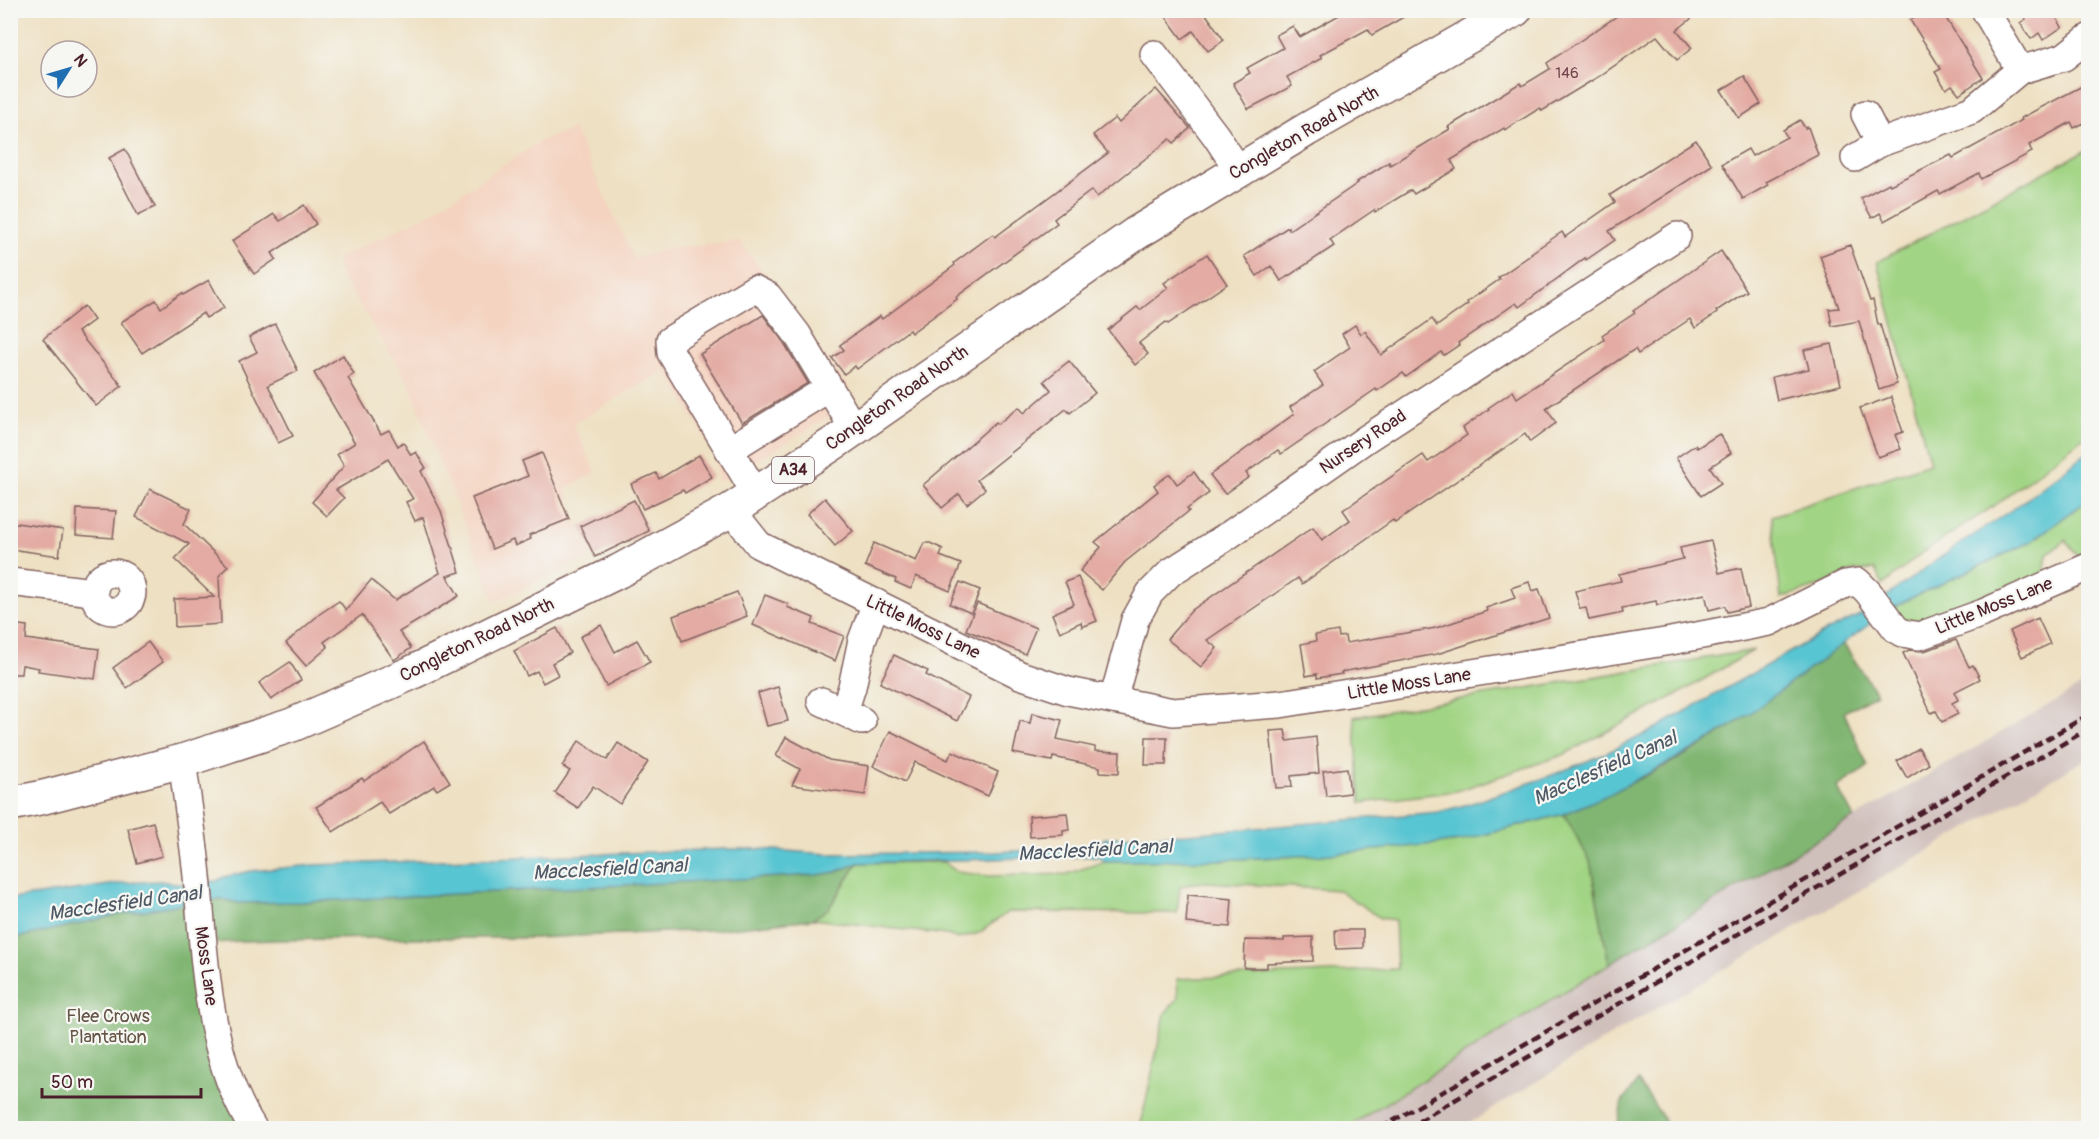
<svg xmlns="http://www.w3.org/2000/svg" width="2099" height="1139" font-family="Pangolin,sans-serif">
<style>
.built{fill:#f4d3c0}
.industrial{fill:#d0c0bc}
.green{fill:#a1d484;stroke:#767a58;stroke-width:1.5}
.forest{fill:#80b672;stroke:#656a4e;stroke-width:1.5}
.water{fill:#59c5d2;stroke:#52727e;stroke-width:1.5}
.building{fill:#e3aba3}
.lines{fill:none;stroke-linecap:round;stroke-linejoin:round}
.minor-casing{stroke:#836360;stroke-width:30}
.highway-casing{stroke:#836360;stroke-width:36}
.minor{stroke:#fff;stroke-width:27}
.highway{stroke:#fff;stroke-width:33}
.rail{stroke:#4a1f2b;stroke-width:4.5;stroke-dasharray:9 4.5;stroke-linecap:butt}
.labels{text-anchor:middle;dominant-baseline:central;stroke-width:4.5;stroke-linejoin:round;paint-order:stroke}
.number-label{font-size:15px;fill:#704249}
.shield{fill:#f6f6f2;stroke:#7e6067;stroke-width:1.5}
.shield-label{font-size:16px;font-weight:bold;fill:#4a1f2b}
.street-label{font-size:18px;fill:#4a1f2b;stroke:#f6f6f2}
.park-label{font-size:18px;fill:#645546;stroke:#f6f6f2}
.water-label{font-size:20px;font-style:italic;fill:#4f5965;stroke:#f6f6f2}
</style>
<rect width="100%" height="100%" fill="#f6f6f2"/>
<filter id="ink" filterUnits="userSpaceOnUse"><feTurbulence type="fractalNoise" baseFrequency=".0167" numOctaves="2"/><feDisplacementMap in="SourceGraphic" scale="12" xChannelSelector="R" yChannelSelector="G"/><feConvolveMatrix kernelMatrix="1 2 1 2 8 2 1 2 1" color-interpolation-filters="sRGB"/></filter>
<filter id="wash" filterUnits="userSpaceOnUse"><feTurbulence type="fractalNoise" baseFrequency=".008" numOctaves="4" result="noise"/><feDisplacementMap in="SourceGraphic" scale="24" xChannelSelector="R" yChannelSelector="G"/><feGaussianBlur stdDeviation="1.35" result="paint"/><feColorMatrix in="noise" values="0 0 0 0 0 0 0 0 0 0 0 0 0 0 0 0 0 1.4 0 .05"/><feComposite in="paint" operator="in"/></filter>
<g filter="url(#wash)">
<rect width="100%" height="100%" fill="#eee0c2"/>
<polygon class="built" points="574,129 634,259 665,249 740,241 858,400 719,482 713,451 666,370 573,424 596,473 565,488 570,498 565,500 592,556 495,602 408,381 340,274 336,259 429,214 540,141"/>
<polygon class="industrial" points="2088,682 2088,758 1616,1032 1462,1128 1346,1128 1609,964 1854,818"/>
<g class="green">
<polygon points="2088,149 2088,434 1997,504 1919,555 1883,585 1875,570 1853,571 1822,585 1781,598 1772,516 1930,463 1877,262"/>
<polygon points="2088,500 2088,554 2079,557 2066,540 2047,555 2044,574 1947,620 1911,627 1892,610 1907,600 2030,542"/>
<polygon points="1754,650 1680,693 1563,755 1457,791 1361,803 1354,717"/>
<polygon points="1564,814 1590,861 1609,964 1346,1128 1140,1128 1165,1013 1178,998 1177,979 1397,969 1395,920 1380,918 1339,890 1207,882 1192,883 1180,887 1177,913 1008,912 979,933 958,939 947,935 813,919 829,908 858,863 944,862 957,872 989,876 1067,874 1105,861 1217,860 1320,855 1460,841"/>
</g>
<g class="forest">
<path d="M1843,643L1877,694L1844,712L1868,767L1837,787L1854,818L1609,964L1590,861L1564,814C1612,793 1662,770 1707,742C1754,712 1798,677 1843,643Z"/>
<polygon points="858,863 829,908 813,919 713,930 534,938 373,938 241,941 216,943 209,900 221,899 239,903 301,902 816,875 836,872"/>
<polygon points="187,903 241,1128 23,1128 11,1118 10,939 122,914"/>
<polygon points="1638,1081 1670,1128 1617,1128 1622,1102"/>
</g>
<polygon class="water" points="2088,452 2088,500 2030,542 1907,600 1879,617 1752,712 1705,743 1610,794 1564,814 1460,841 1407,847 1320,855 1217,860 1105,861 1099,856 858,863 836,872 817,875 301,902 239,903 221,899 187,903 122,914 11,939 11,899 123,883 159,881 182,884 217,881 224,877 251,871 314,865 727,849 760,849 828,854 996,852 1097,847 1105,838 1187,834 1438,812 1469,804 1547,777 1600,756 1651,731 1825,632 1860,615 1938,559 2023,502"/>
<g id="blocks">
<g class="building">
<polygon points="1161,10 1203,10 1224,40 1208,51 1193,31 1182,39"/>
<polygon points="1348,10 1416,10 1372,35 1368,29 1320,55 1322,58 1287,77 1292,86 1248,109 1233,83 1250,73 1247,68 1283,48 1276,35 1293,26 1300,37"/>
<polygon points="1626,10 1702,10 1677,30 1692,48 1677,60 1657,36 1601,75 1542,111 1540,108 1505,130 1504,128 1451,160 1456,169 1414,194 1411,190 1375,212 1374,210 1330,240 1334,246 1281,281 1271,266 1257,276 1244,256 1288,227 1289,230 1358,183 1357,182 1389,162 1390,165 1450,129 1448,127 1520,83 1522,86 1550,69 1547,63"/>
<polygon points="1924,10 1941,10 1983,78 1959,94 1952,85 1946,89 1935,72 1941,69 1910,20"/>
<polygon points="2021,10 2052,10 2062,27 2043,40 2039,33 2031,39 2020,23 2026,19"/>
<polygon points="1744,76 1761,104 1739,118 1721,90"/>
<polygon points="2088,83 2088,121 2074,128 2071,122 2029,145 2032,152 1981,179 1979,173 1940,194 1938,191 1884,221 1880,213 1872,218 1861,198 1889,183 1890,185 1951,155 1953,158 2022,120 2021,118"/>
<polygon points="1156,89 1190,128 1174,143 1170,139 1097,197 1092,190 1054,219 1057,223 956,297 957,299 911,333 909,330 857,369 855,366 844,374 832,358 844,350 840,345 880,316 882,319 955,265 954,263 993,234 995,237 1108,153 1093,135 1115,118 1119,123"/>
<polygon points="1800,120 1805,128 1808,127 1818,155 1766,182 1768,185 1743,199 1722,164 1748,149 1752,156 1787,137 1783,130"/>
<polygon points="1696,140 1712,165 1609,231 1615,240 1586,260 1585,258 1519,307 1516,303 1458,343 1459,345 1444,355 1441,352 1406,377 1403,373 1377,391 1376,389 1281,454 1278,450 1246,473 1249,477 1225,494 1210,475 1294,414 1290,407 1323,385 1314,372 1350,347 1342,334 1355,325 1361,334 1365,331 1381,355 1432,319 1437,326 1468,304 1467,302 1500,279 1498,278 1532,254 1531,253 1562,232 1565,237 1615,202 1610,195"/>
<polygon points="125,149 155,207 138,215 109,158"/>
<polygon points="304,205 316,224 272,253 276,259 254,274 232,241 274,214 280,221"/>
<polygon points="1850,245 1870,301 1873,300 1878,325 1880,324 1897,384 1879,390 1859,321 1832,326 1829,309 1839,308 1820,256"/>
<polygon points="1721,251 1747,291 1716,311 1717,313 1695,328 1690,319 1638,354 1635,349 1546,408 1556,423 1530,442 1525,434 1395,523 1393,520 1302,584 1298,578 1257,606 1207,640 1217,648 1201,667 1167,639 1192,610 1313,527 1322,540 1350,520 1343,510 1423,455 1428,462 1467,435 1463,428 1489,409 1488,408 1513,391 1517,398 1604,340 1602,335 1635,313 1633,311"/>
<polygon points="1207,254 1227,284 1168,324 1166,322 1139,343 1148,354 1135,365 1108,330 1137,307 1140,310 1168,288 1164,283"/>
<polygon points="209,280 224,308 206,318 203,313 142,353 121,322 156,300 161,308 182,293 183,295"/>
<polygon points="84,306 94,320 78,332 122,386 96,406 43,339"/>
<polygon points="763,315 784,343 808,383 742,423 700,354"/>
<polygon points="275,324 298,371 268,385 293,436 278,443 239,361 257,352 249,337"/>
<polygon points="1832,344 1841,385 1777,400 1772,377 1809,369 1804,350"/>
<polygon points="343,355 354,374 348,378 381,434 389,430 398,446 403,442 411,455 416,452 426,468 421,471 441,511 460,572 447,576 459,596 399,632 411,648 394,660 362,615 324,642 328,647 306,666 286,643 321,613 339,601 346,610 371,580 395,600 440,573 423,517 415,521 406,502 413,499 388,459 336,490 344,498 327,516 312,502 344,466 337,454 355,443 314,373"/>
<polygon points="1069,361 1095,393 1070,413 1066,409 977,480 985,489 967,504 959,494 942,508 923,485 996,422 998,424 1019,407 1024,413 1051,390 1044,381"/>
<polygon points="1891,397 1903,432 1895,435 1901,449 1878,457 1860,408"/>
<polygon points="1719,434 1731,453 1710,467 1721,483 1701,496 1676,458 1695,445 1697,448"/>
<polygon points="542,453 569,519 529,535 531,539 515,546 513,540 492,549 472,498 528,476 522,461"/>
<polygon points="699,455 712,477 685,493 683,490 643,509 631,484 656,473 659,479"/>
<polygon points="1194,472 1209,493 1187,509 1189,511 1125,562 1102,590 1080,571 1101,547 1095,542 1158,491 1154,485 1170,474 1177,484"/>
<polygon points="150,489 191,509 184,524 228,566 219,576 221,624 175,627 174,599 214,597 175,559 189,544 136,517"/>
<polygon points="825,498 853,531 835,546 807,514"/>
<polygon points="634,500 649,531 595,557 580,526"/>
<polygon points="77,509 116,511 113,538 76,535"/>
<polygon points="10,522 63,530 59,556 10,549"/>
<polygon points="1711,541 1719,573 1741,568 1749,607 1727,612 1725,606 1709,610 1705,594 1657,605 1656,601 1622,608 1623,613 1589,620 1586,608 1580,609 1575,591 1621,581 1619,574 1683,559 1680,548"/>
<polygon points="874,543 916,561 924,543 930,543 943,549 940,556 961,564 950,591 916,576 911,589 895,582 896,579 865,566"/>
<polygon points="1078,577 1097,621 1082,627 1081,622 1060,632 1052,614 1074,604 1065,582"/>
<polygon points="960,582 980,590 971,613 950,604"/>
<polygon points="1529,582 1532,591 1539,589 1549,618 1437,654 1341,672 1342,674 1317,678 1317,674 1306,676 1301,644 1316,641 1315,635 1338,631 1339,637 1345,636 1346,643 1436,628 1487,611 1486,608 1515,598 1511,588"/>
<polygon points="737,592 747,616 682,641 673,616"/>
<polygon points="765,595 788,604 787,607 814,618 812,624 844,636 835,661 753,625"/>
<polygon points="977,603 1036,628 1025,654 966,630"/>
<polygon points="2038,618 2050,644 2022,657 2010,631"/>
<polygon points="10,624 27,626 26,639 99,649 95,679 38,671 39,668 22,665 21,674 10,674"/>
<polygon points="601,625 615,652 637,640 650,662 606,686 580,637"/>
<polygon points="557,628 570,653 552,663 558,675 543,683 537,671 527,676 514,651"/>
<polygon points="1956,640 1969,667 1973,665 1980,679 1954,692 1958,700 1952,703 1958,714 1942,722 1936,711 1931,713 1903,653 1909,650 1924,651"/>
<polygon points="148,642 163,662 127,688 113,668"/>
<polygon points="894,655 928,671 926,675 969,697 957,721 880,683"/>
<polygon points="290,662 301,680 271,700 259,683"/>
<polygon points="778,687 788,721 767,726 758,693"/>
<polygon points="1032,713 1062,720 1057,739 1095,747 1095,751 1120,752 1119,773 1100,772 1100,767 1053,757 1052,761 1013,753 1020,721 1030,723"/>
<polygon points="1285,730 1287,741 1316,737 1319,773 1291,776 1292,787 1276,788 1270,731"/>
<polygon points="890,731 948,760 952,751 998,772 988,796 915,762 905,782 873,766"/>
<polygon points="786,737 829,760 869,766 865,795 792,785 800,769 776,756"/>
<polygon points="1146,737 1167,737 1166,765 1145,765"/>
<polygon points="424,741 450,782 437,790 434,786 389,814 380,802 333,832 316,807 362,778 364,781"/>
<polygon points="579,741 607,760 618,743 648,762 620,804 593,786 578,808 555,793 570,771 562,766"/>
<polygon points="1919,748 1929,764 1907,778 1897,761"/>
<polygon points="1347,768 1350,793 1326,796 1323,771"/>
<polygon points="1067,813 1069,830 1063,831 1063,835 1030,837 1029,816"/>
<polygon points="153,822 162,856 137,863 128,829"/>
<polygon points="1188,895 1232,899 1230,927 1186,923"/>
<polygon points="1335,930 1363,930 1363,948 1336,949"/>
<polygon points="1313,937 1313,961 1267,963 1267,968 1244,968 1245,940 1284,941 1284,938"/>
</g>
</g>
</g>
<g filter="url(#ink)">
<use href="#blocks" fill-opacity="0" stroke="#836360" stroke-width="1.5"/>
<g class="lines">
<defs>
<g id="minor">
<polyline points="1985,10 2020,70"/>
<polyline points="1154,54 1216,136 1239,171"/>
<polyline points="1865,114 1880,143"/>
<polyline points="1855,158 1880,143 1972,110 2020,70 2064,57 2088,38"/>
<polyline points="729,450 829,388"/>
<polyline points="756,494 671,353 670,340 754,289 768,296 797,334 854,429"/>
<polyline points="731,510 759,545 1020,675 1068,691 1173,712 1280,704 1671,641 1769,622 1845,584 1858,582 1868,592 1896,629 1903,633 1919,636 1983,613 2088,567"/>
<circle cx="113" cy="592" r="19"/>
<polyline points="10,582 93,592"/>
<polyline points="1113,700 1135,620 1150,593 1171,572 1229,535 1366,439 1677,236"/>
<polyline points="821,701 862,721"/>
<polyline points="844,712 852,687 862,640 876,603"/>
<path d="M182,761C187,796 192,831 196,866C205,953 205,1053 253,1128"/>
</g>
<polyline id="highway" points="10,804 44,797 182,761 292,725 409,674 619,571 731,510 837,441 1135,234 1306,130 1515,10"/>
</defs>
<use href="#minor" class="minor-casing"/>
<use href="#highway" class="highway-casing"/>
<use href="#minor" class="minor"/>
<use href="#highway" class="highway"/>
<g class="rail">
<polyline points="1381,1128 2088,715"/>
<polyline points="1407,1128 2088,729"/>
</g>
</g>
</g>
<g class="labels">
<g class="number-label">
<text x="1567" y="73">146</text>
</g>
<rect class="shield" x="772" y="457" width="42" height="26" rx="4.5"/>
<g class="shield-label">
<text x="793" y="470">A34</text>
</g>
<g class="street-label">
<text transform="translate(1304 133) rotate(-30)">Congleton Road North</text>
<text transform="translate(897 398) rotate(-35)">Congleton Road North</text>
<text transform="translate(1363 442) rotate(-34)">Nursery Road</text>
<text transform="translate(1994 606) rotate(-22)">Little Moss Lane</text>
<text transform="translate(923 627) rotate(26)">Little Moss Lane</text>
<text transform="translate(477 640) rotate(-26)">Congleton Road North</text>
<text transform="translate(1409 684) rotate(-9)">Little Moss Lane</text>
<text transform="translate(206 966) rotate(82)">Moss Lane</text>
</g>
<g class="park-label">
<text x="108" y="1016">Flee Crows<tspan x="108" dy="21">Plantation</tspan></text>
</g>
<g class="water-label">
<text transform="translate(1605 768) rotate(-24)">Macclesfield Canal</text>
<text transform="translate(1095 850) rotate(-3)">Macclesfield Canal</text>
<text transform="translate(610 869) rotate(-3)">Macclesfield Canal</text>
<text transform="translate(125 903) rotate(-8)">Macclesfield Canal</text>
</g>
</g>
<rect width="2099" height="1139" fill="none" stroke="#f6f6f2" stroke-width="36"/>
<g transform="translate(69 69) rotate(53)"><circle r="28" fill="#f6f6f2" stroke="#b1a0a2" stroke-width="1.5"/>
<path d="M0-4.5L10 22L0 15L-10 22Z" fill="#1f6fb2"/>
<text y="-9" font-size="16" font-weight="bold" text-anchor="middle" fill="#4a1f2b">N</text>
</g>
<path d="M42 1088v9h159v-9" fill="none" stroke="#4a1f2b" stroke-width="3"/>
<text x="51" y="1088" font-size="18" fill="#4a1f2b" stroke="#f6f6f2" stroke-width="4.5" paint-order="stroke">50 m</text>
</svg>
